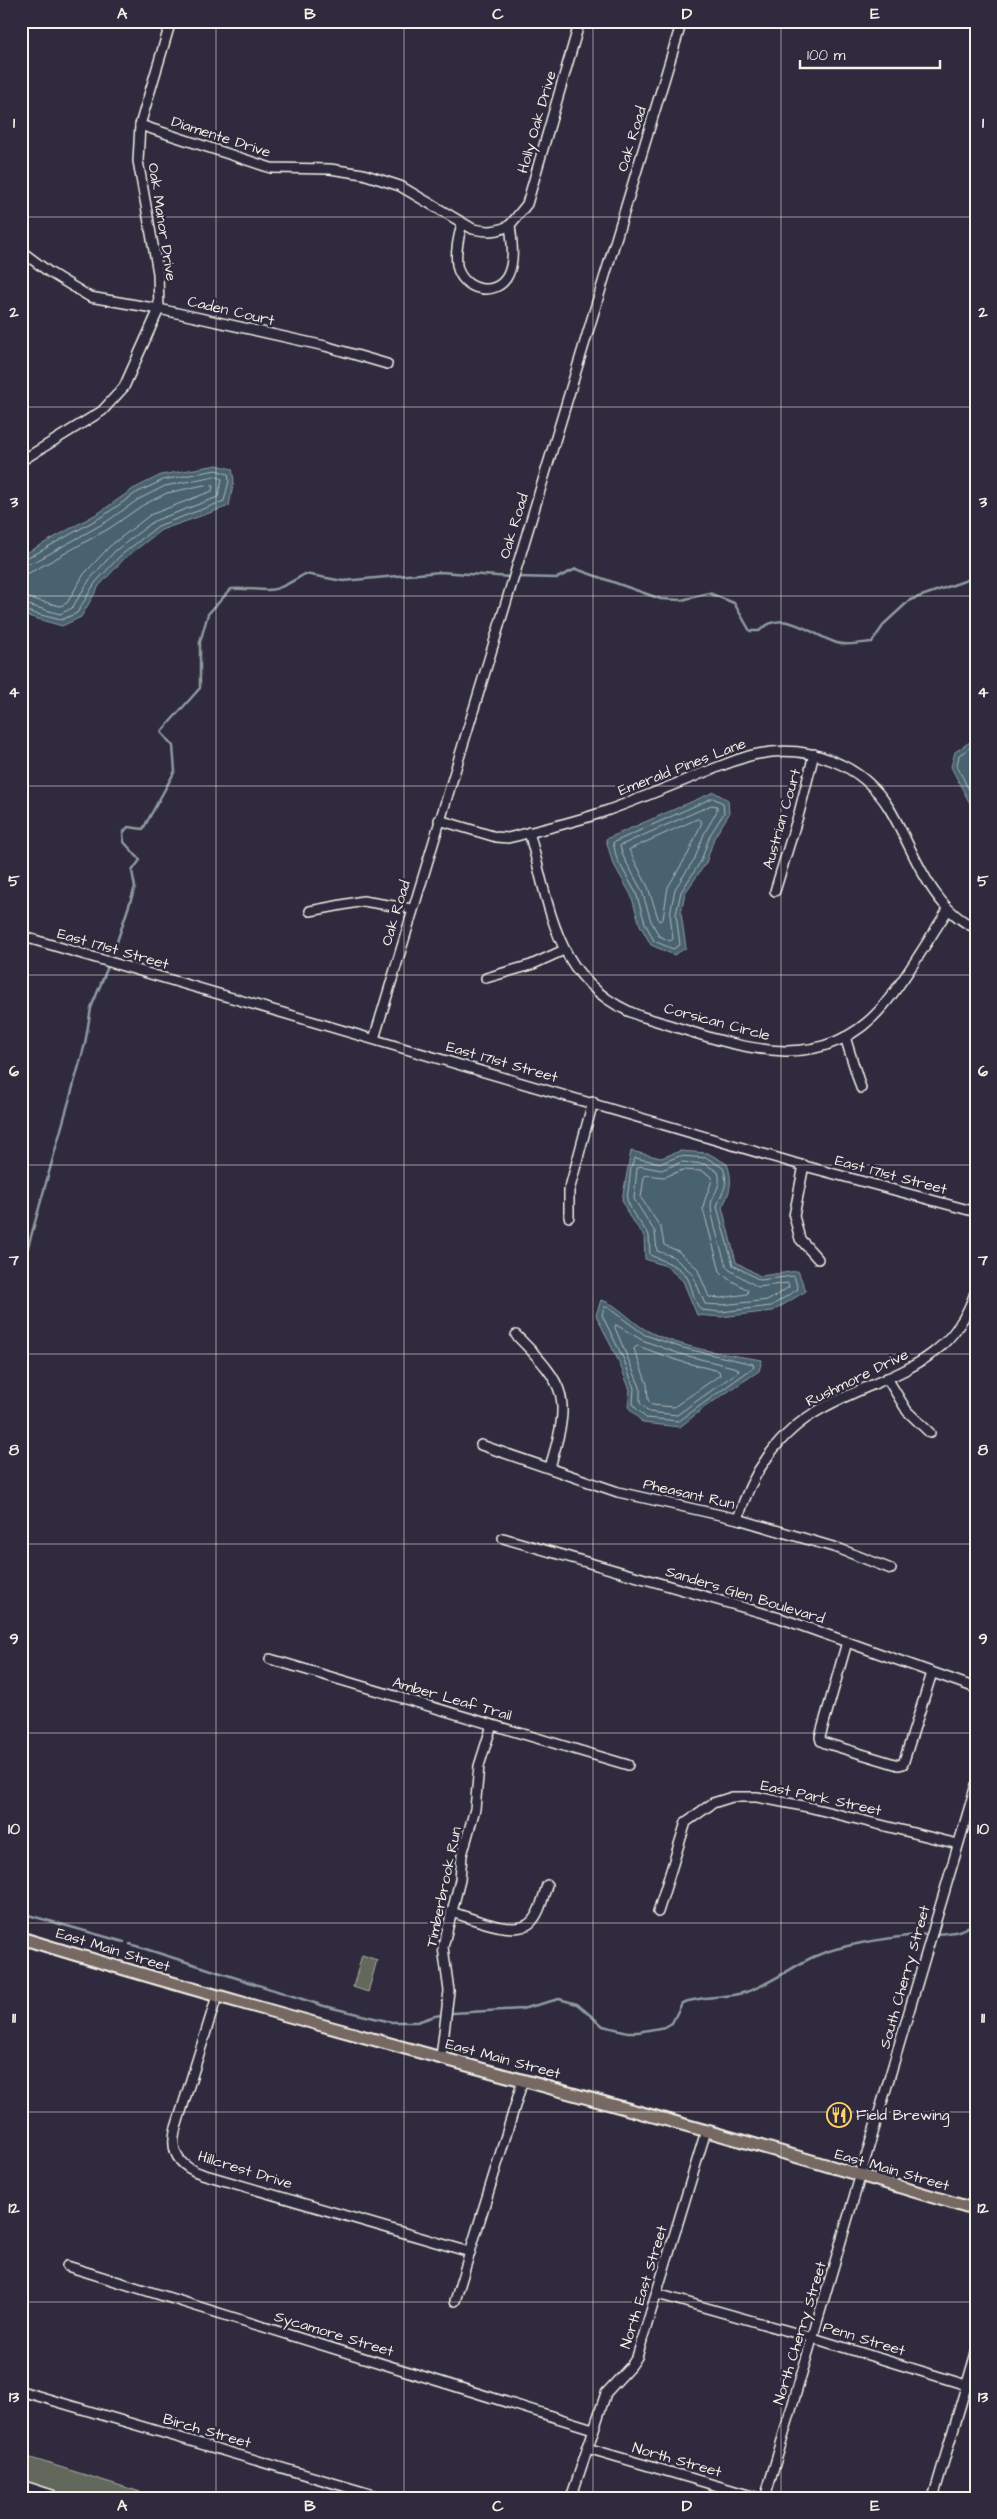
<svg xmlns="http://www.w3.org/2000/svg" width="997" height="2519" font-family="'Architects Daughter',sans-serif">
<style>
.green{fill:#64685b;stroke:#acaca2}
.water{fill:#486270;stroke:#8d9ba0}
.lines{fill:none;stroke-linecap:round;stroke-linejoin:round}
.shore{stroke:#afb8b8;stroke-width:1}
.stream{stroke:#8d9ba0;stroke-width:2.5}
.minor-casing{stroke:#f4f1e8;stroke-width:12}
.major-casing{stroke:#f4f1e8;stroke-width:15}
.minor{stroke:#2f2a3d;stroke-width:9}
.major{stroke:#766964;stroke-width:11}
.grid{fill:none;stroke:#f4f1e8;stroke-width:1;stroke-opacity:0.55}
.labels{text-anchor:middle;dominant-baseline:central;stroke-width:5;stroke-linejoin:round;paint-order:stroke}
.street-label{font-size:15px;fill:#f4f1e8;stroke:#2f2a3d}
.poi-label{font-size:15px;fill:#f4f1e8;stroke:#2f2a3d;text-anchor:start}
.neatline{fill:none;stroke:#f4f1e8;stroke-width:2}
.grid-label{font-size:16px;text-anchor:middle;font-weight:bold;fill:#f4f1e8}
</style>
<rect width="100%" height="100%" fill="#2f2a3d"/>
<filter id="ink" filterUnits="userSpaceOnUse"><feTurbulence type="fractalNoise" baseFrequency=".02" numOctaves="2"/><feDisplacementMap in="SourceGraphic" scale="10" xChannelSelector="R" yChannelSelector="G"/><feConvolveMatrix kernelMatrix="1 2 1 2 8 2 1 2 1" color-interpolation-filters="sRGB"/></filter>
<g filter="url(#ink)">
<g class="green">
<polygon points="362,1955 377,1960 368,1992 353,1987"/>
<polygon points="21,2455 160,2498 21,2498"/>
</g>
<g class="water">
<polygon points="217,465 232,469 234,480 229,506 161,530 124,559 99,586 81,617 62,626 21,614 21,556 100,512 133,489 161,475"/>
<polygon points="976,738 976,815 951,767 955,752"/>
<polygon points="714,792 728,800 729,814 714,838 706,863 685,893 681,913 686,948 674,955 651,945 640,925 631,895 612,861 606,839"/>
<path d="M631,1151L661,1158L680,1151L708,1153L727,1164C733,1180 731,1192 722,1207L736,1262L760,1276L798,1271L806,1291L773,1311L721,1317L697,1315L683,1281L666,1266L645,1259L644,1236L629,1216L622,1200Z"/>
<path d="M601,1300C618,1304 630,1321 646,1330C680,1348 724,1354 762,1360L759,1371L705,1407L680,1427L643,1423L628,1407L630,1390L619,1362L596,1315Z"/>
</g>
<g class="lines">
<g class="shore">
<polyline points="21,560 37,553 103,516 136,493 163,480 216,470 228,474 229,481 224,501 158,526 120,556 95,583 77,613 61,620 21,610"/>
<polyline points="21,567 40,559 106,522 139,499 165,486 215,476 222,479 218,497 154,521 115,551 90,579 72,608 60,614 21,603"/>
<polyline points="21,574 29,573 44,565 110,528 143,505 167,493 204,485 213,486 212,491 150,515 110,546 84,574 67,603 60,606 21,596"/>
<polyline points="976,744 959,755 957,766 976,804"/>
<polygon points="713,798 723,803 724,813 710,835 701,861 681,892 676,914 680,945 673,949 654,941 645,923 636,893 617,859 613,843"/>
<polygon points="712,805 717,806 717,811 704,834 695,858 675,889 670,914 673,939 670,941 659,936 651,921 642,891 623,856 620,846"/>
<polygon points="698,819 702,822 688,854 668,887 663,919 659,921 648,887 629,850"/>
<path d="M680,1156L707,1158L723,1168C730,1186 721,1192 717,1207L733,1265L760,1280L794,1276L798,1289L771,1306L721,1312L701,1310C694,1302 693,1291 689,1281C683,1266 663,1261 650,1255L649,1235L633,1213L627,1200L631,1167L635,1158L661,1163Z"/>
<path d="M682,1162L705,1164L718,1172C723,1187 712,1193 711,1205C710,1212 724,1263 728,1269L758,1287L788,1283L789,1287L769,1300L721,1305L705,1304L692,1273L672,1256L657,1251L655,1232L634,1199L637,1168L640,1166L661,1170Z"/>
<path d="M683,1170L702,1171L712,1177C711,1189 704,1197 703,1209L720,1271L727,1278L748,1290L747,1294L721,1298L709,1297L697,1268L678,1251L664,1245L661,1228L641,1198L644,1177L646,1175L664,1177Z"/>
<polygon points="607,1307 645,1335 683,1348 753,1364 754,1367 679,1421 646,1418 633,1405 634,1388 624,1360 602,1315 604,1308"/>
<polygon points="616,1325 642,1340 680,1354 737,1368 739,1371 677,1415 649,1412 640,1403 640,1387 615,1328"/>
<polygon points="638,1346 679,1361 719,1371 720,1375 674,1407 652,1405 648,1400 647,1384 634,1349"/>
</g>
<g class="stream">
<path d="M516,577L557,578L576,569L661,599L682,600L709,593L734,603L750,631H759C784,607 809,634 837,643C846,646 861,643 872,642L885,623L910,600L976,577"/>
<path d="M21,1272L85,1044L91,1008L113,954L135,887L132,871L140,860L124,842L123,833L128,827L143,829L175,771L173,746L161,732L200,688V642L208,614L231,589C243,588 255,590 267,590C280,590 294,580 305,574L343,581L440,572L511,577"/>
<polyline points="21,1913 124,1942"/>
<path d="M934,1934C951,1933 964,1933 976,1920"/>
<path d="M130,1944L324,2006L391,2022H417L435,2016L453,2013L522,2009L559,1999L577,2004L603,2026L628,2032H638L665,2027L672,2023L682,2003C703,1995 725,1999 746,1992C770,1984 790,1968 813,1957C845,1943 894,1937 929,1934"/>
</g>
<defs>
<g id="minor">
<path d="M140,125L271,168L330,169L363,174L400,186L473,229C487,232 498,232 510,225C512,241 515,260 508,275C496,299 461,290 457,265C455,251 459,236 462,223"/>
<polyline points="510,225 527,204 580,21"/>
<polyline points="21,251 49,272 90,297 159,309 325,346 387,364"/>
<polyline points="21,461 102,411 124,387 159,309 158,273 138,161 140,125 171,21"/>
<path d="M439,820L496,837L508,838C539,830 572,823 603,812C637,800 671,786 705,772C722,766 740,757 758,754C809,744 862,764 889,808C914,849 929,908 976,928"/>
<path d="M529,832C551,910 555,984 640,1016C723,1040 817,1086 884,1005C908,976 927,941 948,910"/>
<polyline points="775,891 799,813 814,754"/>
<polyline points="310,911 363,901 412,909"/>
<polyline points="21,936 801,1165 976,1212"/>
<polyline points="486,978 531,965 564,950"/>
<polyline points="845,1037 861,1088"/>
<polyline points="374,1039 682,21"/>
<polyline points="804,1165 794,1216 800,1239 818,1259"/>
<polyline points="569,1217 569,1191 593,1102"/>
<path d="M516,1335C568,1387 571,1397 550,1467"/>
<polyline points="887,1378 907,1411 930,1433"/>
<polyline points="481,1445 618,1492 738,1519 840,1549 891,1569"/>
<path d="M738,1519C751,1473 779,1432 821,1409C885,1373 950,1370 976,1290"/>
<polyline points="503,1538 780,1618 976,1688"/>
<polyline points="847,1642 820,1737 821,1741 825,1743 898,1765 903,1764 932,1673"/>
<polyline points="270,1659 628,1765"/>
<path d="M451,1912C469,1917 514,1937 530,1923C540,1914 543,1897 547,1885"/>
<polyline points="658,1912 686,1822 713,1803 732,1797 757,1797 808,1807 958,1844"/>
<path d="M217,1996L175,2131C170,2154 181,2167 202,2174L470,2252"/>
<polyline points="441,2057 449,1991 443,1947 460,1880 462,1855 475,1809 479,1766 492,1725"/>
<polyline points="67,2266 593,2429"/>
<polyline points="657,2294 813,2338 976,2388"/>
<polyline points="455,2301 523,2080"/>
<polyline points="21,2391 384,2498"/>
<polyline points="587,2448 759,2498"/>
<polyline points="21,2485 52,2495 55,2498"/>
<polyline points="571,2498 606,2393 631,2366 637,2357 706,2131"/>
<polyline points="765,2498 976,1785"/>
<polyline points="933,2498 976,2353"/>
</g>
<path id="major" d="M21,1938C337,2035 660,2112 976,2210"/>
</defs>
<use href="#minor" class="minor-casing"/>
<use href="#major" class="major-casing"/>
<use href="#minor" class="minor"/>
<use href="#major" class="major"/>
</g>
</g>
<path class="grid" d="M216,21V2498M404,21V2498M593,21V2498M781,21V2498M21,217H976M21,407H976M21,596H976M21,786H976M21,975H976M21,1165H976M21,1354H976M21,1544H976M21,1733H976M21,1923H976M21,2112H976M21,2302H976"/>
<defs>
<symbol id="restaurant-ring" viewBox="-11 -11 22 22"><circle r="9.5" fill="#2f2a3d" stroke="#ffd166" stroke-width="1.5"/><path d="M-5-6h1v4h1v-4h1v4h1v-4h1v5L-1.5 .5V6h-2V.5L-5-1ZM5-6V6H3V1.5H1.5Q1.5-4 5-6Z" fill="#ffd166"/></symbol>
</defs>
<g fill-rule="evenodd">
<use href="#restaurant-ring" x="825" y="2101" width="28" height="28"/>
</g>
<g class="labels">
<g class="street-label">
<text transform="translate(537 122) rotate(-74)">Holly Oak Drive</text>
<text transform="translate(221 137) rotate(18)">Diamente Drive</text>
<text transform="translate(632 139) rotate(-73)">Oak Road</text>
<text transform="translate(162 222) rotate(81)">Oak Manor Drive</text>
<text transform="translate(231 311) rotate(13)">Caden Court</text>
<text transform="translate(514 526) rotate(-73)">Oak Road</text>
<text transform="translate(682 767) rotate(-21)">Emerald Pines Lane</text>
<text transform="translate(782 819) rotate(-74)">Austrian Court</text>
<text transform="translate(396 913) rotate(-73)">Oak Road</text>
<text transform="translate(113 949) rotate(16)">East 171st Street</text>
<text transform="translate(717 1022) rotate(15)">Corsican Circle</text>
<text transform="translate(502 1062) rotate(16)">East 171st Street</text>
<text transform="translate(891 1175) rotate(15)">East 171st Street</text>
<text transform="translate(857 1378) rotate(-26)">Rushmore Drive</text>
<text transform="translate(689 1494) rotate(13)">Pheasant Run</text>
<text transform="translate(745 1595) rotate(17)">Sanders Glen Boulevard</text>
<text transform="translate(452 1699) rotate(16)">Amber Leaf Trail</text>
<text transform="translate(821 1798) rotate(12)">East Park Street</text>
<text transform="translate(444 1887) rotate(-78)">Timberbrook Run</text>
<text transform="translate(113 1950) rotate(17)">East Main Street</text>
<text transform="translate(905 1977) rotate(-74)">South Cherry Street</text>
<text transform="translate(503 2059) rotate(15)">East Main Street</text>
<text transform="translate(245 2170) rotate(17)">Hillcrest Drive</text>
<text transform="translate(892 2170) rotate(16)">East Main Street</text>
<text transform="translate(644 2287) rotate(-73)">North East Street</text>
<text transform="translate(800 2333) rotate(-73)">North Cherry Street</text>
<text transform="translate(334 2334) rotate(17)">Sycamore Street</text>
<text transform="translate(864 2339) rotate(17)">Penn Street</text>
<text transform="translate(207 2431) rotate(16)">Birch Street</text>
<text transform="translate(677 2460) rotate(16)">North Street</text>
</g>
<g class="poi-label">
<text x="856" y="2115">Field Brewing</text>
</g>
</g>
<rect width="997" height="2519" fill="none" stroke="#2f2a3d" stroke-width="55"/>
<path d="M800 60v8h140v-8" fill="none" stroke="#f4f1e8" stroke-width="2.5"/>
<text x="807" y="60" font-size="15" fill="#f4f1e8" stroke="#2f2a3d" stroke-width="4" paint-order="stroke">100 m</text>
<rect x="28" y="28" width="942" height="2464" class="neatline"/>
<g class="grid-label">
<text x="122" y="19">A</text>
<text x="310" y="19">B</text>
<text x="498" y="19">C</text>
<text x="687" y="19">D</text>
<text x="875" y="19">E</text>
<text x="14" y="128">1</text>
<text x="983" y="128">1</text>
<text x="14" y="317">2</text>
<text x="983" y="317">2</text>
<text x="14" y="507">3</text>
<text x="983" y="507">3</text>
<text x="14" y="697">4</text>
<text x="983" y="697">4</text>
<text x="14" y="886">5</text>
<text x="983" y="886">5</text>
<text x="14" y="1076">6</text>
<text x="983" y="1076">6</text>
<text x="14" y="1265">7</text>
<text x="983" y="1265">7</text>
<text x="14" y="1455">8</text>
<text x="983" y="1455">8</text>
<text x="14" y="1644">9</text>
<text x="983" y="1644">9</text>
<text x="14" y="1834">10</text>
<text x="983" y="1834">10</text>
<text x="14" y="2023">11</text>
<text x="983" y="2023">11</text>
<text x="14" y="2213">12</text>
<text x="983" y="2213">12</text>
<text x="14" y="2402">13</text>
<text x="983" y="2402">13</text>
<text x="122" y="2511">A</text>
<text x="310" y="2511">B</text>
<text x="498" y="2511">C</text>
<text x="687" y="2511">D</text>
<text x="875" y="2511">E</text>
</g>
</svg>
